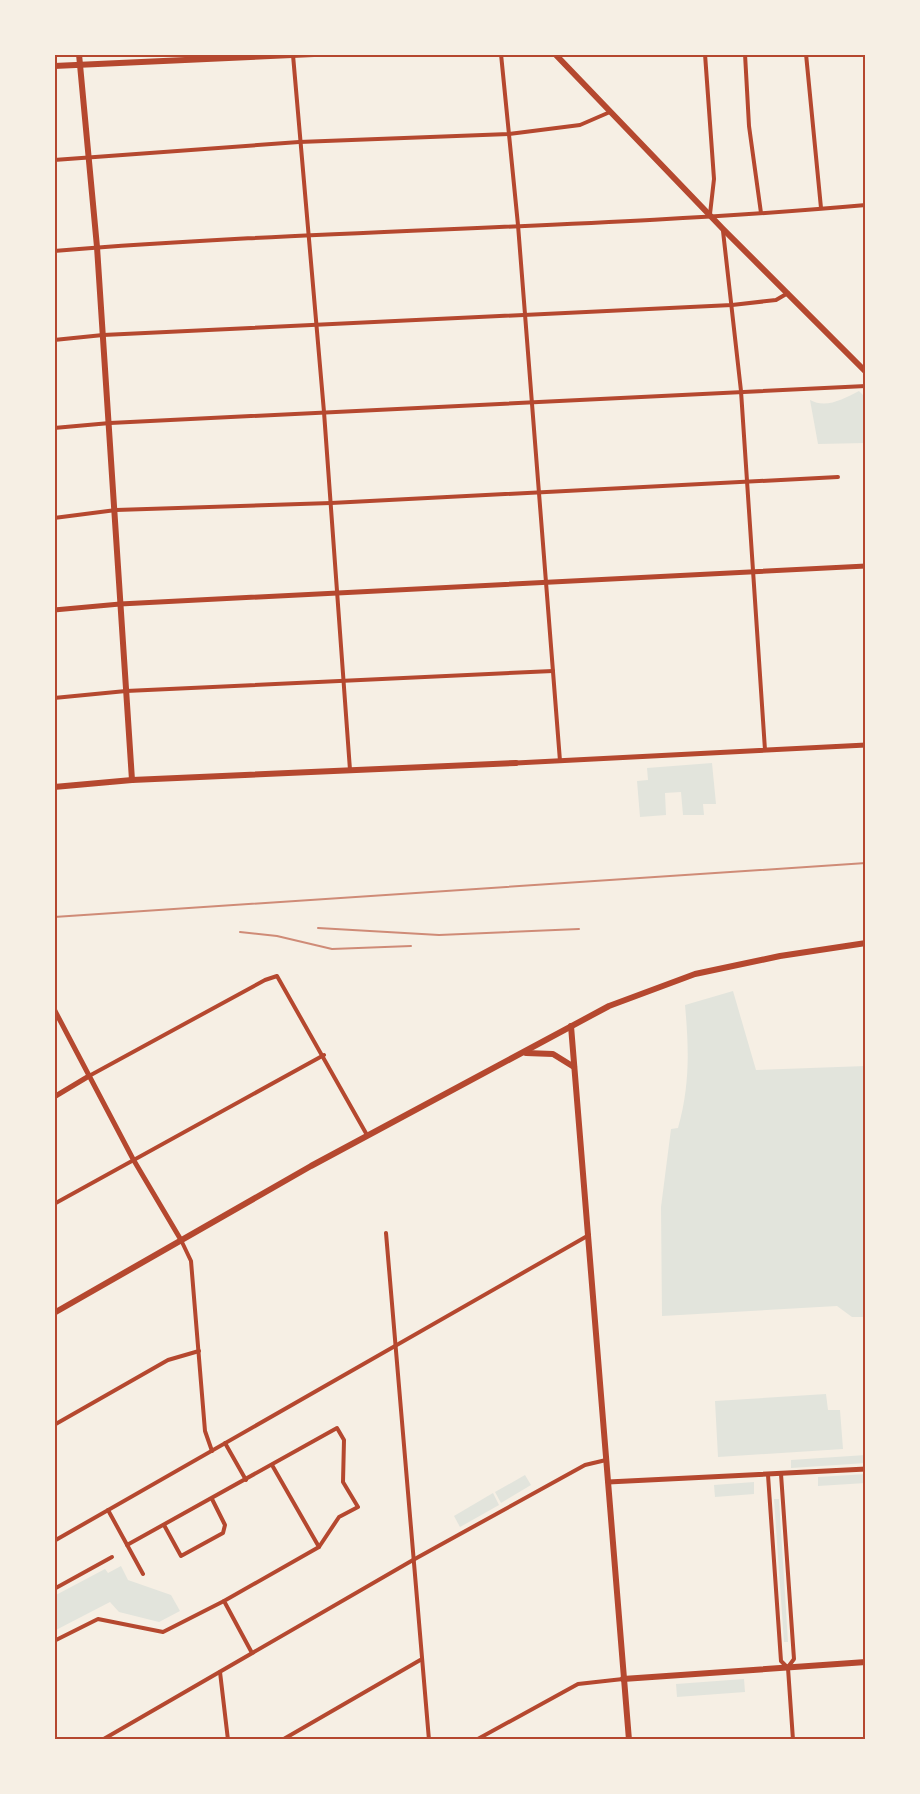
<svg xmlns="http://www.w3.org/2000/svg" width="920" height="1794" font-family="'IBM Plex Sans',sans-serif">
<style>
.green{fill:#e2e4dc}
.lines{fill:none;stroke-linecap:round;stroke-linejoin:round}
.minor{stroke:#b5482f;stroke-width:4}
.tertiary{stroke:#b5482f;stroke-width:5}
.secondary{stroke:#b5482f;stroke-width:6}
.rail{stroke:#cf8b77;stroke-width:2}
.neatline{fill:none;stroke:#b5482f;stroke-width:2}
</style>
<rect width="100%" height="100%" fill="#f6efe4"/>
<g class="green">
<path d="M859,391L866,398V443L818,444L810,400C826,409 843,399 859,391Z"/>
<polygon points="712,763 716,804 703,804 704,815 683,815 681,792 665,793 666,815 640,817 637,781 648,780 647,768"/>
<path d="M733,991L756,1070L866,1066V1317H852L837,1306L662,1316L661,1207L671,1129L678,1128C690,1085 689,1049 685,1005Z"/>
<polygon points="826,1394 828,1410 840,1410 843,1449 718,1457 715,1401"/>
<polygon points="866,1455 866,1463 791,1468 791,1460"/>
<polygon points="866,1474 866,1483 818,1486 818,1477"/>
<polygon points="525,1475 531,1485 501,1503 495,1492"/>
<polygon points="754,1482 754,1494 715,1497 714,1485"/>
<polygon points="493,1493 499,1505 460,1527 454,1516"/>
<polygon points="774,1499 779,1499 788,1642 784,1642"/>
<polygon points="121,1566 128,1580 171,1595 180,1611 159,1622 119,1612 110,1602 54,1631 54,1596 105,1569 108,1573"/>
<polygon points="744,1679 745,1692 677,1697 676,1684"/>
</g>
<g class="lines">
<g class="minor">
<polyline points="501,54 518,225 560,761"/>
<polyline points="705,54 714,179 710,214"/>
<polyline points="745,54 749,126 761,213"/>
<polyline points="806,54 821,208"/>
<polyline points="293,55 324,412 350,770"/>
<polyline points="54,160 299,142 509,134 580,125 610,112"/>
<polyline points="723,231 741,391 765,750"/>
<path d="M54,251C324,229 596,229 866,205"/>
<polyline points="54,340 103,335 732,305 776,300 788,293"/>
<polyline points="54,428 110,423 866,386"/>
<polyline points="54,518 116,510 331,503 838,477"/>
<polyline points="54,698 126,691 553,671"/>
<polyline points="89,1076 265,980 277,976 367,1135"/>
<polyline points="54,1204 324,1055"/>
<polyline points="386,1233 429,1740"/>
<polyline points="181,1240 191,1261 205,1431 212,1451"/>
<polyline points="54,1425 168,1360 199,1351"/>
<polyline points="225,1443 246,1480"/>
<polyline points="781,1474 794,1659 788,1667"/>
<polyline points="768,1475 781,1661 788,1668 793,1740"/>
<polyline points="108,1510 143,1574"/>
<polyline points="164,1525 181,1556 223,1533 225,1525 212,1499"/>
<polyline points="54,1541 589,1235"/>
<polyline points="127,1545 337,1428 344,1440 343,1482 358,1507 339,1517 319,1547"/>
<polyline points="54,1589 112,1557"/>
<polyline points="54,1641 98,1619 163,1632 224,1601"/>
<polyline points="252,1653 224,1601 319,1547 272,1465"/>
<polyline points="220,1672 228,1740"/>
<polyline points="102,1740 413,1560 585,1465 606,1460"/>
<polyline points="282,1740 422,1659"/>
<polyline points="476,1740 578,1684 623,1679"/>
</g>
<g class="tertiary">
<polyline points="54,610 120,604 866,566"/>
<polyline points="516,763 866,745"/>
<polyline points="54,1009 133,1159 181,1240"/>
<polyline points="54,1097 89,1076"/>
<polyline points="608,1482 866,1469"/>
</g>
<g class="secondary">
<polyline points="79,54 97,247 132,780"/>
<polyline points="555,54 723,229 866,372"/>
<polyline points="54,66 314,54"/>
<polyline points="54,787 132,780 516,763"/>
<polyline points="571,1026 629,1740"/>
<polyline points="526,1053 553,1054 574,1067"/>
<polyline points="54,1313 311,1166 609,1006 695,974 780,956 866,943"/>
<polyline points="623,1679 866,1662"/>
</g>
<g class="rail">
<polyline points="54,917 866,863"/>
<polyline points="318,928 439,935 579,929"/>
<polyline points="240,932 277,936 332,949 411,946"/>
</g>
</g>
<rect width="920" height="1794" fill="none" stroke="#f6efe4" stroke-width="111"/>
<rect x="56" y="56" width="808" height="1682" class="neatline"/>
</svg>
